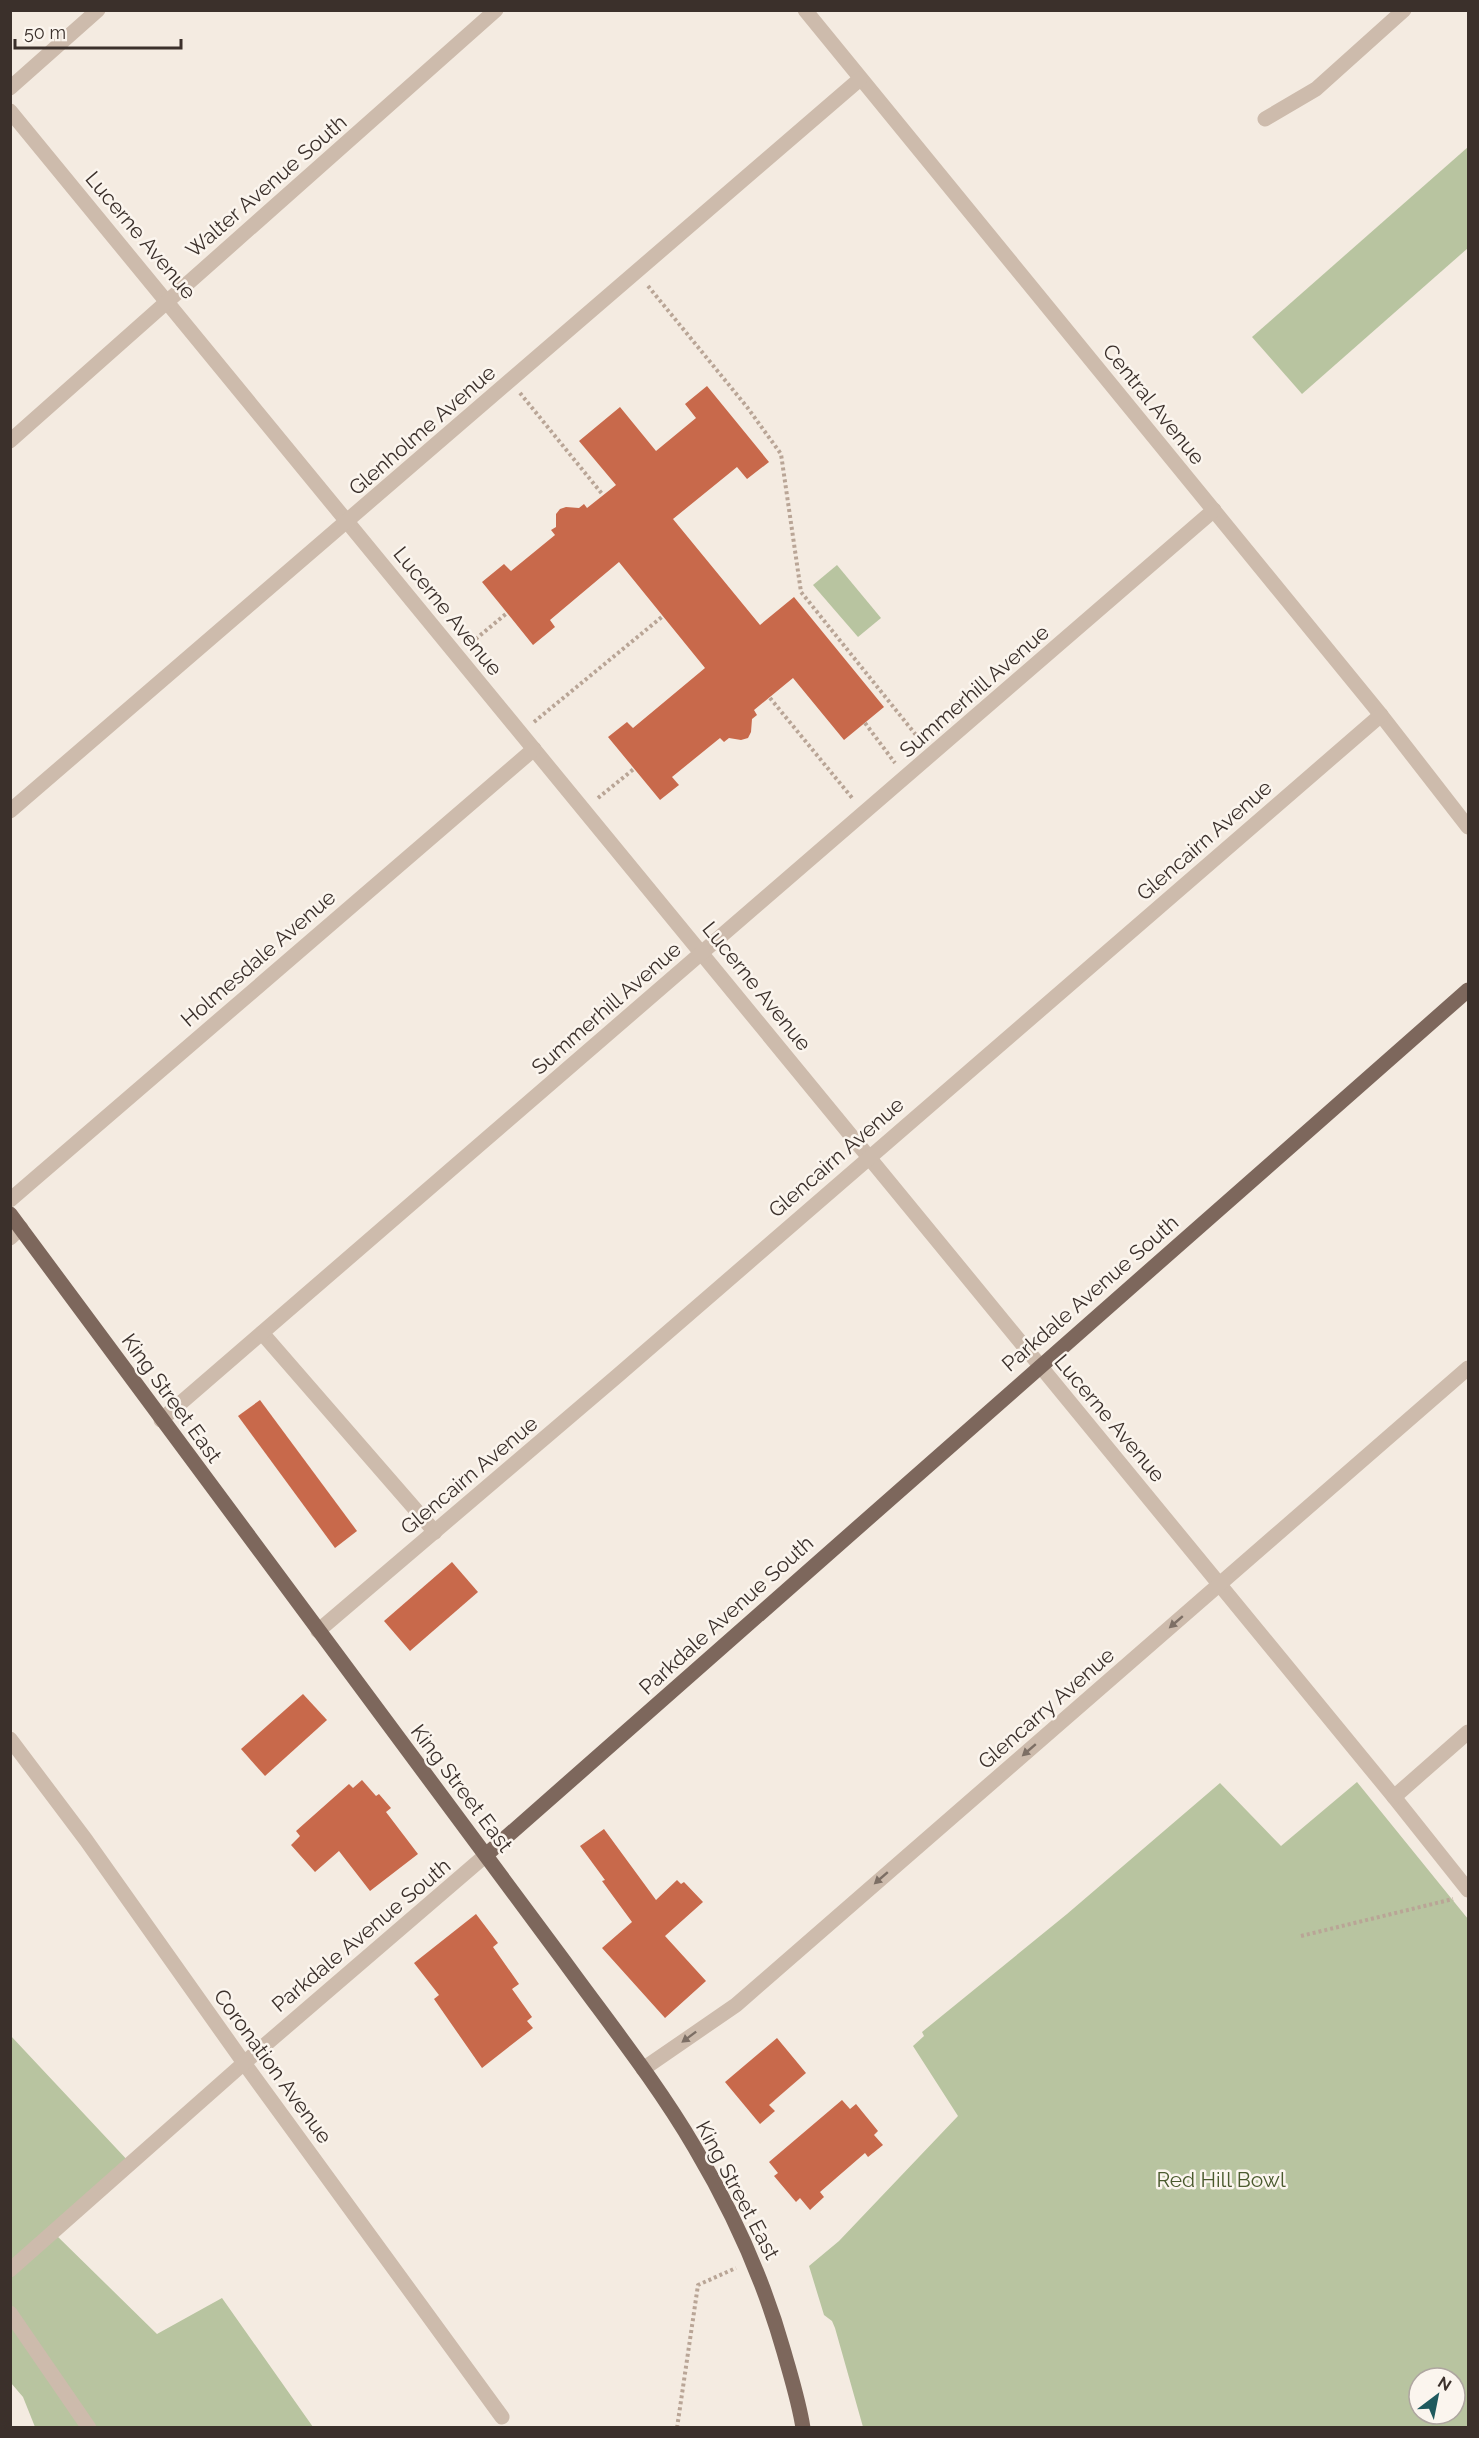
<svg xmlns="http://www.w3.org/2000/svg" width="1479" height="2438" font-family="Raleway,sans-serif">
<style>
.green{fill:#b8c4a0;fill-rule:evenodd}
.building{fill:#c8694b}
.lines{fill:none;stroke-linecap:round;stroke-linejoin:round}
.path{stroke:#b9a596;stroke-width:4;stroke-dasharray:3 3;stroke-linecap:butt}
.minor{stroke:#cdbbac;stroke-width:15}
.major{stroke:#7d675c;stroke-width:15}
.oneway{fill:#7d6f65}
.labels{text-anchor:middle;dominant-baseline:central;stroke-width:5;stroke-linejoin:round;paint-order:stroke}
.street-label{font-size:21px;fill:#3b302b;stroke:#fbf5ee}
.park-label{font-size:21px;fill:#4a5a2e;stroke:#fbf5ee}
</style>
<rect width="100%" height="100%" fill="#f4ebe1"/>
<g class="green">
<polygon points="1468,147 1468,248 1302,394 1252,337"/>
<polygon points="837,565 881,618 858,637 813,585"/>
<path d="M1357,1782L1468,1919V2427H863L835,2328L832,2321L824,2315L809,2266L839,2241L958,2116L913,2046L924,2036L922,2032L1067,1914L1220,1783L1281,1846ZM1419,2378H1455V2414H1419Z"/>
<polygon points="10,2035 131,2164 55,2234 157,2334 222,2298 313,2427 35,2427 23,2397 11,2383"/>
</g>
<g class="building">
<polygon points="707,386 769,462 747,479 737,467 673,519 760,625 794,597 884,707 844,740 793,678 754,710 757,715 752,719 751,732 748,738 741,740 729,738 724,742 720,738 672,777 679,785 660,800 608,737 627,722 633,728 705,668 619,562 550,620 555,627 533,645 482,582 504,564 511,571 555,535 551,530 556,527 556,514 560,509 566,507 579,508 584,504 587,508 616,485 579,441 620,407 656,451 696,418 685,404"/>
<polygon points="260,1400 357,1531 335,1548 238,1416"/>
<polygon points="452,1562 478,1592 410,1651 384,1621"/>
<polygon points="303,1694 327,1720 265,1776 241,1749"/>
<polygon points="362,1780 376,1796 379,1794 391,1808 386,1812 418,1854 370,1891 339,1851 315,1872 291,1845 300,1836 296,1831 349,1784 353,1788"/>
<polygon points="604,1829 656,1900 677,1880 681,1884 684,1882 703,1902 665,1936 706,1981 665,2018 602,1948 632,1922 602,1881 605,1880 580,1846"/>
<polygon points="476,1914 498,1943 493,1947 519,1984 512,1989 532,2017 527,2021 533,2028 482,2068 434,1999 439,1995 414,1963"/>
<polygon points="777,2038 806,2073 769,2105 775,2111 760,2124 725,2082"/>
<polygon points="842,2100 850,2109 856,2104 878,2131 874,2135 883,2145 868,2157 865,2153 820,2192 824,2197 810,2210 800,2198 796,2202 774,2176 778,2173 769,2162"/>
</g>
<g class="lines">
<g class="path">
<polyline points="648,286 747,407 781,454 801,592 920,740"/>
<polyline points="520,393 603,495"/>
<polyline points="471,643 507,613"/>
<polyline points="770,698 853,799"/>
<polyline points="534,722 663,616"/>
<polyline points="865,723 895,763"/>
<polyline points="598,798 635,768"/>
<polyline points="1301,1936 1453,1899"/>
<polyline points="677,2428 698,2285 736,2268"/>
</g>
<g class="minor">
<polyline points="805,10 1381,715 1468,827"/>
<polyline points="10,88 98,10"/>
<polyline points="10,111 1394,1797 1468,1890"/>
<polyline points="1265,119 1316,89 1404,10"/>
<polyline points="10,441 496,10"/>
<polyline points="10,811 860,79"/>
<polyline points="10,1200 534,749"/>
<polyline points="10,1238 21,1228"/>
<polyline points="262,1333 435,1532"/>
<polyline points="161,1420 1214,510"/>
<polyline points="318,1631 616,1377 1381,715"/>
<polyline points="10,1739 86,1840 244,2063 502,2417"/>
<polyline points="1394,1797 1468,1732"/>
<polyline points="643,2069 736,2005 1468,1368"/>
<polyline points="10,2270 244,2063 486,1855"/>
<polyline points="10,2313 89,2428"/>
</g>
<g class="major">
<path d="M10,1214L564,1961C609,2023 657,2083 695,2148C733,2212 764,2281 784,2352C791,2377 799,2402 803,2428"/>
<polyline points="486,1855 1468,990"/>
</g>
</g>
<defs><path id="oneway-solid" d="M-6-.8H1V-3.2L6.5 0L1 3.2V.8H-6Z" transform="scale(1.5)"/></defs>
<g class="oneway">
<use href="#oneway-solid" transform="translate(1176 1622) rotate(139)"/>
<use href="#oneway-solid" transform="translate(1029 1750) rotate(139)"/>
<use href="#oneway-solid" transform="translate(881 1878) rotate(139)"/>
<use href="#oneway-solid" transform="translate(689 2037) rotate(143)"/>
</g>
<g class="labels">
<g class="street-label">
<text transform="translate(266 186) rotate(-41)">Walter Avenue South</text>
<text transform="translate(141 235) rotate(50)">Lucerne Avenue</text>
<text transform="translate(1154 404) rotate(51)">Central Avenue</text>
<text transform="translate(422 430) rotate(-41)">Glenholme Avenue</text>
<text transform="translate(448 611) rotate(51)">Lucerne Avenue</text>
<text transform="translate(974 691) rotate(-41)">Summerhill Avenue</text>
<text transform="translate(1204 840) rotate(-41)">Glencairn Avenue</text>
<text transform="translate(258 958) rotate(-41)">Holmesdale Avenue</text>
<text transform="translate(757 986) rotate(51)">Lucerne Avenue</text>
<text transform="translate(606 1008) rotate(-41)">Summerhill Avenue</text>
<text transform="translate(836 1157) rotate(-41)">Glencairn Avenue</text>
<text transform="translate(1090 1293) rotate(-41)">Parkdale Avenue South</text>
<text transform="translate(172 1398) rotate(54)">King Street East</text>
<text transform="translate(1110 1418) rotate(50)">Lucerne Avenue</text>
<text transform="translate(469 1475) rotate(-40)">Glencairn Avenue</text>
<text transform="translate(726 1615) rotate(-42)">Parkdale Avenue South</text>
<text transform="translate(1046 1708) rotate(-41)">Glencarry Avenue</text>
<text transform="translate(462 1788) rotate(53)">King Street East</text>
<text transform="translate(361 1935) rotate(-40)">Parkdale Avenue South</text>
<text transform="translate(273 2066) rotate(54)">Coronation Avenue</text>
<text transform="translate(738 2190) rotate(62)">King Street East</text>
</g>
<g class="park-label">
<text x="1221" y="2179">Red Hill Bowl</text>
</g>
</g>
<rect width="1479" height="2438" fill="none" stroke="#3b302b" stroke-width="24"/>
<g transform="translate(1437 2396) rotate(32)"><circle r="28" fill="#fbf5ee" stroke="#aea6a0" stroke-width="1.5"/>
<path d="M0-4.5L10 22L0 15L-10 22Z" fill="#1f5a5e"/>
<text y="-9" font-size="16" font-weight="bold" text-anchor="middle" fill="#3b302b">N</text>
</g>
<path d="M15 39v9h166v-9" fill="none" stroke="#3b302b" stroke-width="3"/>
<text x="24" y="39" font-size="18" fill="#3b302b" stroke="#fbf5ee" stroke-width="4.5" paint-order="stroke">50 m</text>
</svg>
